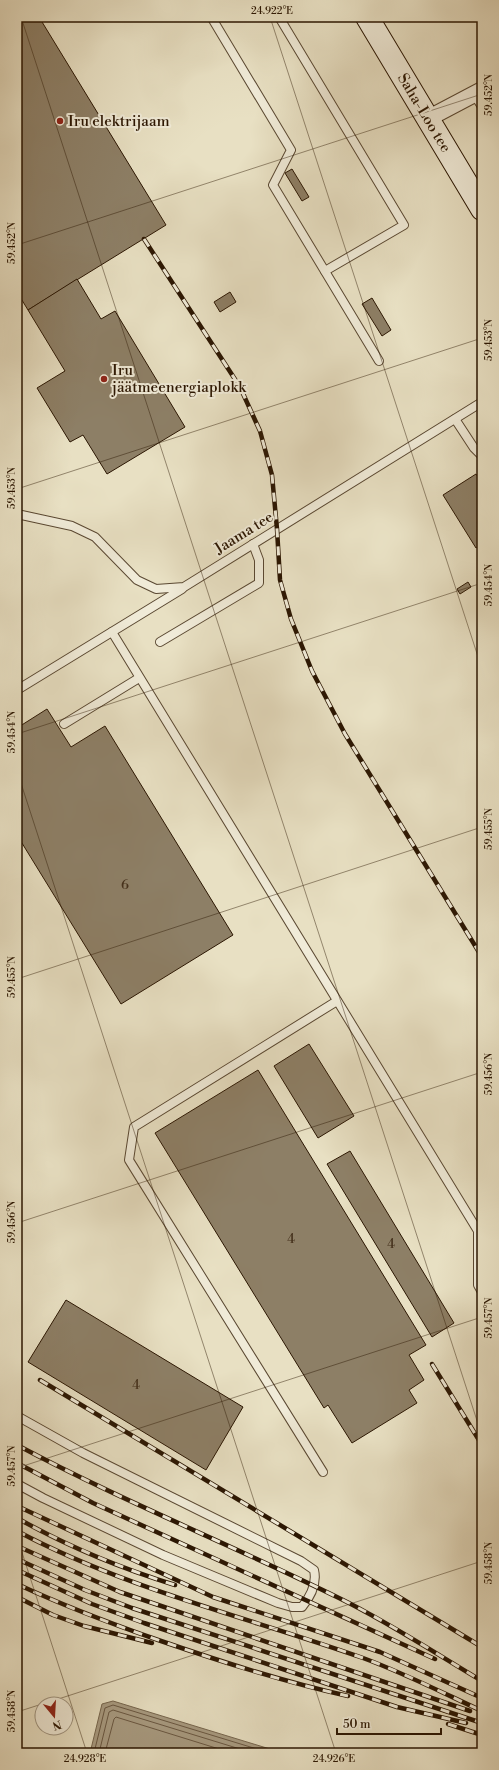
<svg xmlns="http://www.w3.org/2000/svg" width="499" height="1770" font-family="'Libre Bodoni',serif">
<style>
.water{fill:#a89b81;stroke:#76664e}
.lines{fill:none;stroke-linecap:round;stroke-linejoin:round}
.shore{stroke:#6a5842;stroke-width:1}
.building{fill:#8d7f66;stroke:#2b1602}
.service-casing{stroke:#5a4832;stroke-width:10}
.minor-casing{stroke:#5a4832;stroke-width:18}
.secondary-casing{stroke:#2b1602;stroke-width:24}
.service{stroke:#f0ebd8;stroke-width:8}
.minor{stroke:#f0ebd8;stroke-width:16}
.secondary{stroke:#f0ebd8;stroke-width:22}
.rail-casing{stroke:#2b1602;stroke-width:4.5}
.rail{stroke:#f0ebd8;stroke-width:3;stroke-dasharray:9;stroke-linecap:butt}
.ticks{fill:none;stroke:#2b1602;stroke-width:1;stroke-opacity:0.45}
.poi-dot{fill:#8f2418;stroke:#f0ebd8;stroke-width:1.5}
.labels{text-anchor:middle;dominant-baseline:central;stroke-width:4;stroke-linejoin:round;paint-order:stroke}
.number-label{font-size:13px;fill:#44301b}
.street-label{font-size:15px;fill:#2b1602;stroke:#f0ebd8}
.poi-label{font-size:15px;fill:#2b1602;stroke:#f0ebd8;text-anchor:start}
.neatline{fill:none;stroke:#2b1602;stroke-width:1.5}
.ticks-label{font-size:10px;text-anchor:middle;fill:#2b1602}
</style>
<rect width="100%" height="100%" fill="#e8e0c3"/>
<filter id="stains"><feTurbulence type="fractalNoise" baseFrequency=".005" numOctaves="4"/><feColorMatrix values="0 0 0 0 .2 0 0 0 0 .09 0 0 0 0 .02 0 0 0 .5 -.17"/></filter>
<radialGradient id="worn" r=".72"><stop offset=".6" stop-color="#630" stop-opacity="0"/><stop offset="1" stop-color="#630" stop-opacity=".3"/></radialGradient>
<polygon class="water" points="113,1701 283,1753 90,1753 102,1704"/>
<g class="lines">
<g class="shore">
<polyline points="94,1753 105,1708 113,1705 270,1753"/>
<polyline points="99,1753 109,1712 113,1710 253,1753"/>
<polyline points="105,1753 114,1719 116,1717 232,1753"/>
</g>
</g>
<g class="building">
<polygon points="17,17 39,17 166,225 28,310 17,292"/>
<polygon points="292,169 309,197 302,201 285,173"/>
<polygon points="77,279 101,319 115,311 185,427 107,474 83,435 70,442 37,388 65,371 28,310"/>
<polygon points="230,292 236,302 220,312 214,302"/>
<polygon points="372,298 391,330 382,336 362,304"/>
<polygon points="476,474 482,484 482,544 476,548 443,495"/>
<polygon points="468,582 471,587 460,594 457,589"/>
<polygon points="47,709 71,747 105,726 233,935 121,1004 17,835 17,728"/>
<polygon points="309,1044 354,1116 318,1138 274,1066"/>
<polygon points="258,1070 426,1345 409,1355 424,1380 409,1390 417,1403 352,1443 328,1405 324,1408 155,1133"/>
<polygon points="350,1151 454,1323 432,1337 327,1164"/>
<polygon points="66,1300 243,1407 206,1470 28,1362"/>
</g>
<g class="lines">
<defs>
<g id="service">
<polyline points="214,17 213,20 291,150 273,185 379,361"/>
<polyline points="279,17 404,225 325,271"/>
<polyline points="474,94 482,107"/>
<polyline points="455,419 474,448 482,456"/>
<polyline points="17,514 72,526 95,537 137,580 156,589 184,587 482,402"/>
<polyline points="112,632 478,1231 478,1285 482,1292"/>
<polyline points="160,642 259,583 259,560 253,544"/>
<polyline points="17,690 182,589"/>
<polyline points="64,724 139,678"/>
<path d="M17,1416L83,1453L301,1561L314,1570C317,1583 311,1596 302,1607H292L278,1603L163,1555L43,1498L17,1484"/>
<polyline points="323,1472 129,1160 134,1127 337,1001"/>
</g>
<polyline id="minor" points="427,119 482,90"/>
<polyline id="secondary" points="367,17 482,209"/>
</defs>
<use href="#service" class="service-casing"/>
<use href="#minor" class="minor-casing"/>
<use href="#secondary" class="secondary-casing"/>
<use href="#service" class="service"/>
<use href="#minor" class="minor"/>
<use href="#secondary" class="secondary"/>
<defs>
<g id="rail">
<polyline points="144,239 240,387 260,431 272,475 277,529 280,580 291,619 312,671 345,734 482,957"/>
<polyline points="432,1364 482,1445"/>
<polyline points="40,1380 482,1647"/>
<path d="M17,1445C122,1501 232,1545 339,1598C388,1622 435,1653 482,1681"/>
<polyline points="17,1463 93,1503 435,1659"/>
<polyline points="17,1506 213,1597 380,1652 482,1698"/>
<path d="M17,1518C65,1545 123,1569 175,1585"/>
<path d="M17,1531C126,1589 247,1617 363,1658C404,1673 443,1693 482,1711"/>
<polyline points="17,1546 120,1592 470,1711"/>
<polyline points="17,1559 85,1590 132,1608 482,1723"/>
<polyline points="17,1570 92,1604 144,1623 397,1707 466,1723"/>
<path d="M17,1584C64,1606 112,1624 161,1641C222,1662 284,1682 348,1696"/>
<polyline points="17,1597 53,1615 84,1626 152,1643"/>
<polyline points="448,1724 482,1735"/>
</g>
</defs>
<use href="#rail" class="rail-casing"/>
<use href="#rail" class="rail"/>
</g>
<path class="ticks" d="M21,17L482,1436M270,17L482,669M17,245L482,94M17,489L482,338M17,734L482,583M17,771L336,1753M17,979L482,827M17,1223L482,1072M17,1468L482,1317M17,1537L87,1753M43,1704L482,1561M17,1712L42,1704"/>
<g class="poi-dot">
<circle cx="60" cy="121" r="4"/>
<circle cx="104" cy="379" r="4"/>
</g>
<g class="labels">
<g class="number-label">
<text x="125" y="885">6</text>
<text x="291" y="1239">4</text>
<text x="391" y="1244">4</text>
<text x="136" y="1385">4</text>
</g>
<g class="street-label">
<text transform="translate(424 113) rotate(59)">Saha-Loo tee</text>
<text transform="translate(244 533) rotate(-32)">Jaama tee</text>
</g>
<g class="poi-label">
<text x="68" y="121">Iru elektrijaam</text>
<text x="112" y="370">Iru<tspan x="112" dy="17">jäätmeenergiaplokk</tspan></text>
</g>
</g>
<rect width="499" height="1770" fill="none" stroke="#e8e0c3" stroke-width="44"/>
<g transform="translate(54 1716) rotate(162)"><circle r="19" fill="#f0ebd8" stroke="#a19682"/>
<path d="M0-3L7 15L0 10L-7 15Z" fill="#8f2418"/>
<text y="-6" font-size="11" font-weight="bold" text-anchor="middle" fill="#2b1602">N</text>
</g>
<path d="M337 1728v6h104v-6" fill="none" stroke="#2b1602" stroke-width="2"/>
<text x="343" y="1728" font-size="12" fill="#2b1602" stroke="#f0ebd8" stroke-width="3" paint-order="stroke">50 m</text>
<rect x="22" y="22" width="455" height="1726" class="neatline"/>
<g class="ticks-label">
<text x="272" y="14">24.922°E</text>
<text transform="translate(488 95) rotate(-90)" y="4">59.452°N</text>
<text transform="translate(11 243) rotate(-90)" y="4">59.452°N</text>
<text transform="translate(488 340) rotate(-90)" y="4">59.453°N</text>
<text transform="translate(11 488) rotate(-90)" y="4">59.453°N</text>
<text transform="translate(488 585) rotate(-90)" y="4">59.454°N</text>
<text transform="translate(11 732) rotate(-90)" y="4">59.454°N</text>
<text transform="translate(488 829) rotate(-90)" y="4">59.455°N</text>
<text transform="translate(11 977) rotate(-90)" y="4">59.455°N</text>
<text transform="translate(488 1074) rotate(-90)" y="4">59.456°N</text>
<text transform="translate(11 1222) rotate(-90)" y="4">59.456°N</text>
<text transform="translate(488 1318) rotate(-90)" y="4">59.457°N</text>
<text transform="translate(11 1466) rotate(-90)" y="4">59.457°N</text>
<text transform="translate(488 1563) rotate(-90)" y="4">59.458°N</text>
<text transform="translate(11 1711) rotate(-90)" y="4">59.458°N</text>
<text x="85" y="1762">24.928°E</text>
<text x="334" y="1762">24.926°E</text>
</g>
<rect width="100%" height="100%" filter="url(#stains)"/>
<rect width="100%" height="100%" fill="url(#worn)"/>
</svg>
